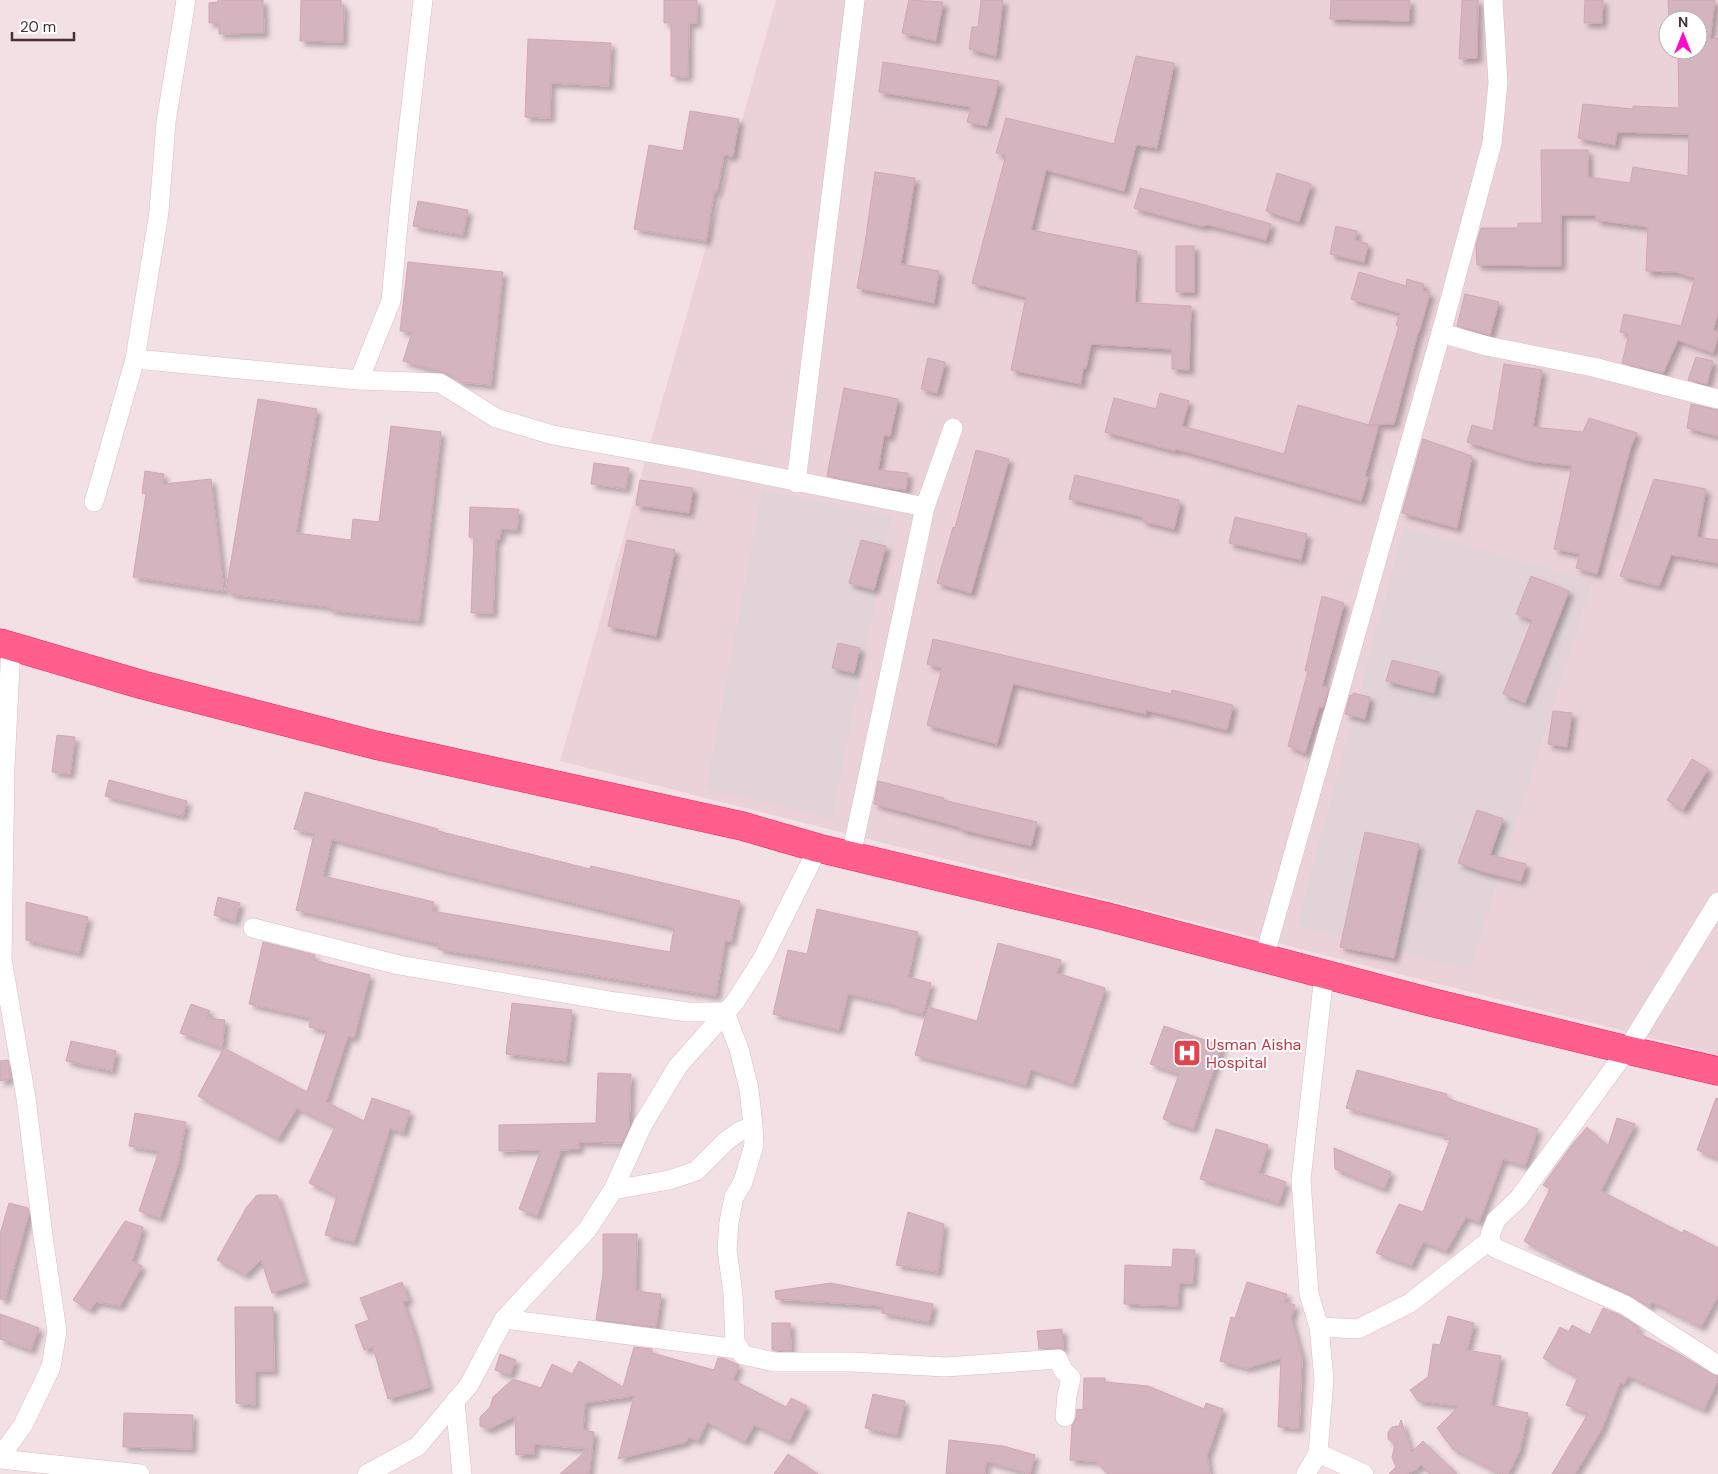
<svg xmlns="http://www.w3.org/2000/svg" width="1718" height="1474" font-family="'DM Sans',sans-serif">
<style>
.residential{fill:#ebd2d8;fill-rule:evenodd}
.industrial{fill:#e1d3d8}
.building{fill:#d4b5bf;stroke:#d1a7b5;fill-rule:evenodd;filter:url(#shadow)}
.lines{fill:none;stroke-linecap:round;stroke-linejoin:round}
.street-casing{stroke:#dabcc4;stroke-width:20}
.highway-casing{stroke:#ee1f5e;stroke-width:29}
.street{stroke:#fff;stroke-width:19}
.highway{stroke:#ff5f8a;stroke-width:28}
.labels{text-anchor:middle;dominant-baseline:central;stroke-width:4;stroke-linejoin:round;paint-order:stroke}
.health-label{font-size:16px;fill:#be3a42;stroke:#fff;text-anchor:start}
</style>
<defs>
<filter id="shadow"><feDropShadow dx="4.5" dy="4.5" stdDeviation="2.5" flood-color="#0004"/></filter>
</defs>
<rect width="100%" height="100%" fill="#f3e0e5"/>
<path class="residential" d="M776,0H1718V1055L560,761ZM1668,20H1698V50H1668Z"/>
<g class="industrial">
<polygon points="762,490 892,517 832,818 706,789"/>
<polygon points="1404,527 1592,582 1470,970 1297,925"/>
</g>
<g class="building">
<polygon points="218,0 263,0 264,33 219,34 219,23 209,23 209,3 218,2"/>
<polygon points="301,0 341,0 341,6 344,6 343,42 300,41"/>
<polygon points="664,0 697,0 697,23 689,23 688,77 671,76 671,23 664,23"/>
<polygon points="909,0 943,2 936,41 902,33"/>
<polygon points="981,0 1003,0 996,56 969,49 972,27 978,27"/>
<polygon points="1331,0 1410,0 1409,21 1330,19"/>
<polygon points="1462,0 1478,0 1477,58 1459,59"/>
<polygon points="1585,0 1603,0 1602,23 1584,23"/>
<polygon points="1668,0 1715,0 1710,39 1718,38 1718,313 1713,330 1718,332 1718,336 1713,353 1678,340 1663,373 1622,363 1629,334 1620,332 1624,314 1681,326 1695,278 1676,272 1646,271 1648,227 1596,220 1596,215 1561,215 1561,266 1477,265 1476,245 1481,228 1518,228 1518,223 1542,223 1541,150 1588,150 1588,177 1630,183 1633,167 1688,176 1689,134 1617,132 1615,145 1578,138 1583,104 1633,109 1633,106 1679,108 1678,50 1698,50 1698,20 1669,20"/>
<polygon points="528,39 611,43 609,86 551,83 550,118 525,117"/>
<polygon points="1136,56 1174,63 1157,148 1136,145 1124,191 1046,170 1031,230 1137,251 1135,303 1191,306 1189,370 1172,369 1172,349 1091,344 1086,368 1083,368 1081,384 1011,370 1026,297 972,283 1006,155 996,153 1006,118 1114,144"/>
<polygon points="883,62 999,81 987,126 967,122 971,107 879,92"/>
<polygon points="690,111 739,119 733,156 724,155 717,192 714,192 706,241 634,229 649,145 683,151"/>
<polygon points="875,172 915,178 901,264 939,271 934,303 857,288 865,243"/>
<polygon points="1277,173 1311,184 1299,222 1266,211"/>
<polygon points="1140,188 1201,204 1271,224 1266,240 1209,225 1201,226 1134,208"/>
<polygon points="418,201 468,210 463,235 413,226"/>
<polygon points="1336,226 1357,231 1355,240 1368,244 1364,262 1330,254"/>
<rect x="1176" y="246" width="18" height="46"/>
<polygon points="408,262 503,272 491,385 459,382 457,378 446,373 403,361 412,332 400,331"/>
<polygon points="1359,272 1406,286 1407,279 1424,284 1423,291 1430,293 1419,332 1418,332 1394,424 1369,425 1378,427 1365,476 1368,477 1361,501 1176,449 1175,451 1105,432 1114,398 1156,409 1160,393 1189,401 1182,426 1284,454 1298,405 1369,425 1399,326 1396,325 1400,313 1351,299"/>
<polygon points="1465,294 1499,302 1490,335 1457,326"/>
<polygon points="1696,357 1713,361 1707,384 1688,380"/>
<polygon points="928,358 945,362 937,393 921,389"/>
<polygon points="1504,364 1542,370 1533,427 1583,432 1589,418 1637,433 1631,446 1597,574 1576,568 1580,554 1554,549 1572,466 1529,461 1467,442 1472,425 1493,431"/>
<polygon points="844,388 898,399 890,436 884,435 878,470 908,473 906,490 882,487 827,476"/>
<polygon points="258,399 317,409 296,533 351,540 353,519 379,522 391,426 441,432 419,621 330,610 330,607 231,594 231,592 226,591"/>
<polygon points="1691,404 1718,410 1718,436 1687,428"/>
<polygon points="1423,439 1472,456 1457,528 1402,513"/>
<polygon points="976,450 1009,459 971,593 937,583 953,527 955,528"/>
<polygon points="594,463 629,468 626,489 591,484"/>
<polygon points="145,471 164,474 163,484 211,479 224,591 133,577 146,494 142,493"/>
<polygon points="1075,475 1179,500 1179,508 1174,529 1142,521 1143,517 1069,499"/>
<polygon points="1654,479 1706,489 1697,537 1718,540 1718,563 1671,555 1659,586 1620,576"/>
<polygon points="640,480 693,488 689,513 636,505"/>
<polygon points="470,507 519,509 517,530 501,529 500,539 496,539 493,613 471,613 474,538 469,537"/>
<polygon points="1235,517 1307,534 1301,560 1229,543"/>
<polygon points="627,540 675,550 656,636 608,626"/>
<polygon points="861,540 886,546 874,590 849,583"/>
<polygon points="1531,576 1569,591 1525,703 1503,694 1532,620 1516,614"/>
<polygon points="1322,596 1344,603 1322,686 1329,688 1323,708 1319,707 1305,753 1288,746 1308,671 1305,671"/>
<polygon points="933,639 1171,694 1172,690 1233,705 1227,730 1146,710 1146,714 1013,684 997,744 927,725 942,668 927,664"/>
<polygon points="838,643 860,648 854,673 832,668"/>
<polygon points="1392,660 1439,672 1434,693 1386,681"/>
<polygon points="1353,693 1370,697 1365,719 1345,714 1350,695 1353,696"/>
<polygon points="1553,711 1572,713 1567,747 1548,744"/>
<polygon points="57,735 75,737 70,774 52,772"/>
<polygon points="1692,759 1708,769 1683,810 1667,800"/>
<polygon points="109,780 187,801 183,816 173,814 105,796"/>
<polygon points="878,781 944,798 943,800 1037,822 1031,846 960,829 960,827 874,804"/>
<path d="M305,792L438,829V831L590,869L591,866L740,901L731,942L725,940L716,996L438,949L439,944L296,910L314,834L294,829ZM332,839L441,870L674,928L670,952L432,911L434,902L323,876Z"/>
<polygon points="1477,810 1503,819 1490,855 1526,864 1521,881 1484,872 1458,863"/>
<polygon points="1365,832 1419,844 1394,958 1340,947"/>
<polygon points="218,897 240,903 235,921 214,915"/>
<polygon points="26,902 88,917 79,953 26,940"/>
<polygon points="817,909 918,932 908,977 931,983 923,1014 895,1007 896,1005 848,994 839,1030 773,1014 788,950 807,954"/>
<polygon points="263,942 315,955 314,960 370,975 354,1038 348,1036 326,1102 364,1121 372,1098 410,1111 403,1133 390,1128 354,1242 325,1235 337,1196 309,1183 335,1127 297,1108 278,1139 198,1096 224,1048 307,1092 327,1031 309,1027 311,1018 249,1004"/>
<polygon points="998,943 1061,960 1057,973 1105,988 1073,1084 1031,1070 1026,1085 915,1055 928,1007 977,1021"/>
<polygon points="512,1003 572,1010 566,1061 506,1054"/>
<polygon points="191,1004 210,1011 207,1018 225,1020 222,1048 180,1033"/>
<polygon points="1164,1026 1222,1046 1193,1129 1163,1119 1179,1074 1150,1064"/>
<polygon points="71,1041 116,1051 112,1071 66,1061"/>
<polygon points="8,1060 11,1079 0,1081 0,1061"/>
<polygon points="1357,1070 1447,1094 1446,1098 1538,1129 1525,1166 1503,1159 1479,1222 1466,1217 1446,1251 1423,1242 1411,1266 1376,1253 1399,1204 1423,1212 1450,1140 1444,1139 1446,1135 1346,1108"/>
<polygon points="598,1073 631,1074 629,1127 622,1143 579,1142 579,1149 561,1150 537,1216 519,1209 541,1150 499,1151 499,1125 596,1123"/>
<polygon points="1716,1098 1718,1099 1718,1158 1697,1150"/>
<polygon points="135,1113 186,1122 178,1164 160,1218 139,1211 159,1151 129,1146"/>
<polygon points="1617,1118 1635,1124 1601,1191 1682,1233 1684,1230 1718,1248 1718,1296 1701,1327 1652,1302 1649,1307 1630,1295 1598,1281 1524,1241 1550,1189 1543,1185 1571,1146 1587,1127 1608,1146"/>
<polygon points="1216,1129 1268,1145 1259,1173 1286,1182 1279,1203 1200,1179"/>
<polygon points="1334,1148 1391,1172 1384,1189 1335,1169"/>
<polygon points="257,1195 277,1195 305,1282 272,1293 261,1260 245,1275 217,1260 245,1210 245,1209"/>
<polygon points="9,1203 28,1208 29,1213 5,1300 0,1299 0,1234"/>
<polygon points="908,1212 944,1224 938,1272 896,1265"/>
<polygon points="125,1221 143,1227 132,1261 142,1266 120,1306 96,1302 90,1310 73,1300"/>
<polygon points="603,1234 637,1234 636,1291 661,1294 656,1327 596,1320 603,1274"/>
<polygon points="1173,1249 1195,1250 1193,1283 1179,1283 1178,1306 1124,1304 1125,1265 1172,1267"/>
<polygon points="402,1282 409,1300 403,1302 414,1333 429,1387 388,1399 373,1347 364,1350 355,1325 369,1320 360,1298"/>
<polygon points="1247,1282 1287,1294 1284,1302 1295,1305 1291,1318 1302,1358 1299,1428 1278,1427 1281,1358 1247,1368 1220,1361 1231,1317 1235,1318"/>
<polygon points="831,1283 933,1304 929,1322 882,1313 883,1306 776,1299 775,1291"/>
<polygon points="235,1307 273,1307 274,1371 255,1371 255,1405 236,1403"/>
<polygon points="1603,1308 1620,1315 1639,1327 1637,1332 1679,1354 1712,1374 1718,1376 1718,1380 1704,1410 1628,1376 1624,1384 1620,1382 1602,1429 1575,1474 1552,1474 1588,1414 1566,1405 1578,1377 1543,1358 1560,1327 1569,1332 1572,1325 1590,1335"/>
<polygon points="0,1314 39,1328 31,1350 0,1339"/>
<polygon points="1448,1316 1474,1323 1467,1350 1501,1356 1491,1405 1528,1413 1520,1450 1508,1474 1501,1474 1453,1449 1437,1428 1459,1406 1418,1401 1410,1390 1428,1377 1433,1344 1440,1345"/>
<polygon points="772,1323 790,1323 791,1351 772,1350"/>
<polygon points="1062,1329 1063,1349 1057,1348 1039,1349 1037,1331"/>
<polygon points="634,1347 652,1349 652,1353 714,1370 718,1358 723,1358 739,1365 733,1380 786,1407 791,1398 807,1406 789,1441 754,1425 745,1442 707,1422 698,1441 689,1437 686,1442 618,1459 634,1396 585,1403 583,1430 594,1432 589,1474 560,1474 588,1449 534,1444 534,1454 516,1455 515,1416 491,1428 488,1429 480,1426 480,1417 490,1407 493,1397 513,1379 541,1388 552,1364 572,1374 579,1361 623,1387"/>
<polygon points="500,1354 516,1360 510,1375 495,1370"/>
<polygon points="1084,1378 1105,1378 1105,1382 1148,1386 1204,1409 1206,1403 1223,1409 1207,1456 1210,1474 1108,1474 1096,1461 1070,1460 1072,1425 1076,1418 1077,1409 1083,1410"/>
<polygon points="873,1394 905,1401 897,1435 865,1428"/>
<polygon points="124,1413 193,1415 192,1449 123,1447"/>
<polygon points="1401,1420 1412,1452 1423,1441 1457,1474 1430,1474 1421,1465 1417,1468 1417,1470 1412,1471 1407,1474 1389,1474 1396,1467 1392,1457 1395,1445 1388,1439 1388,1432 1392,1427 1399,1426"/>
<polygon points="949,1440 1003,1446 1035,1455 1030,1474 986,1461 985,1474 946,1474"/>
<polygon points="788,1454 818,1474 774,1474"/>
</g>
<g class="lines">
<defs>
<g id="street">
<polyline points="1441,333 1487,346 1593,367 1718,399"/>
<polyline points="135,359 359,380 440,383 496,418 553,435 686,459 925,507"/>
<polyline points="359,380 391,301 400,203 423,0"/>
<polyline points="796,483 855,0"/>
<polyline points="94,502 135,359 159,212 166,122 186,0"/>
<polyline points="851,856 925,507 953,428"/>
<polyline points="1718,902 1627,1050 1519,1198 1496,1220 1490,1235 1490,1240 1495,1248 1625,1305 1718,1365"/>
<polyline points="253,928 399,965 616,1002 688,1012 725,1012 739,1049 749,1089 753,1126 740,1131 726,1141 696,1171 669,1180 613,1190"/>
<polyline points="1264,958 1441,333 1492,143 1498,83 1493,0"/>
<polyline points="753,1126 754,1145 743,1182 734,1197 729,1222 727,1250 733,1293 735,1341 743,1355 775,1362 852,1362 946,1367 1058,1359 1063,1370 1071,1378 1067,1395 1065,1417"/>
<polyline points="504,1319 738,1349"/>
<polyline points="1319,1327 1358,1329 1410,1303 1490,1240"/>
<polyline points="455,1401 462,1474"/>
<polyline points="1318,1453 1364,1474"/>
<polyline points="0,1457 23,1425 51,1367 57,1331 43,1236 26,1098 2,959 5,767 11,646"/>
<polyline points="0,1459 140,1474"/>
<polyline points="367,1474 418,1446 469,1385 504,1319 587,1230 613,1190 643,1124 678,1066 735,1002 763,958 818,848"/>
<polyline points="1306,1474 1318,1453 1324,1379 1319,1327 1309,1294 1301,1180 1324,975"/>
</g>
<polyline id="highway" points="0,643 143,685 375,745 742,826 818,848 1104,916 1430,1002 1627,1050 1718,1071"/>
</defs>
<use href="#street" class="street-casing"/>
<use href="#highway" class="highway-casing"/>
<use href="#street" class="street"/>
<use href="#highway" class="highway"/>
</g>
<defs>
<symbol id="hospital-square" viewBox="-11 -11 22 22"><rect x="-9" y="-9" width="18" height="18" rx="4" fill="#e0444e" stroke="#fff"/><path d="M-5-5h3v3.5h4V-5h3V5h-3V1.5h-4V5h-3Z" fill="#fff"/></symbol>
</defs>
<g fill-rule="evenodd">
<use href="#hospital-square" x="1171" y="1037" width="32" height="32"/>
</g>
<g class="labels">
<g class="health-label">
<text x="1206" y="1044">Usman Aisha<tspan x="1206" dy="18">Hospital</tspan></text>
</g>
</g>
<g transform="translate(1683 35)"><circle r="24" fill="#ffffff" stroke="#b4adaf"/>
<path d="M0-4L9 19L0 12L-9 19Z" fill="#ff0bcb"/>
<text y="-8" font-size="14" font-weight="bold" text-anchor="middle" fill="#443137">N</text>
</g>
<path d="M12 32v8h62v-8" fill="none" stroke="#443137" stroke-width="2.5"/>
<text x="20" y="32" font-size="15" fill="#443137" stroke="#ffffff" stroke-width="4" paint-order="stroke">20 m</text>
</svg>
